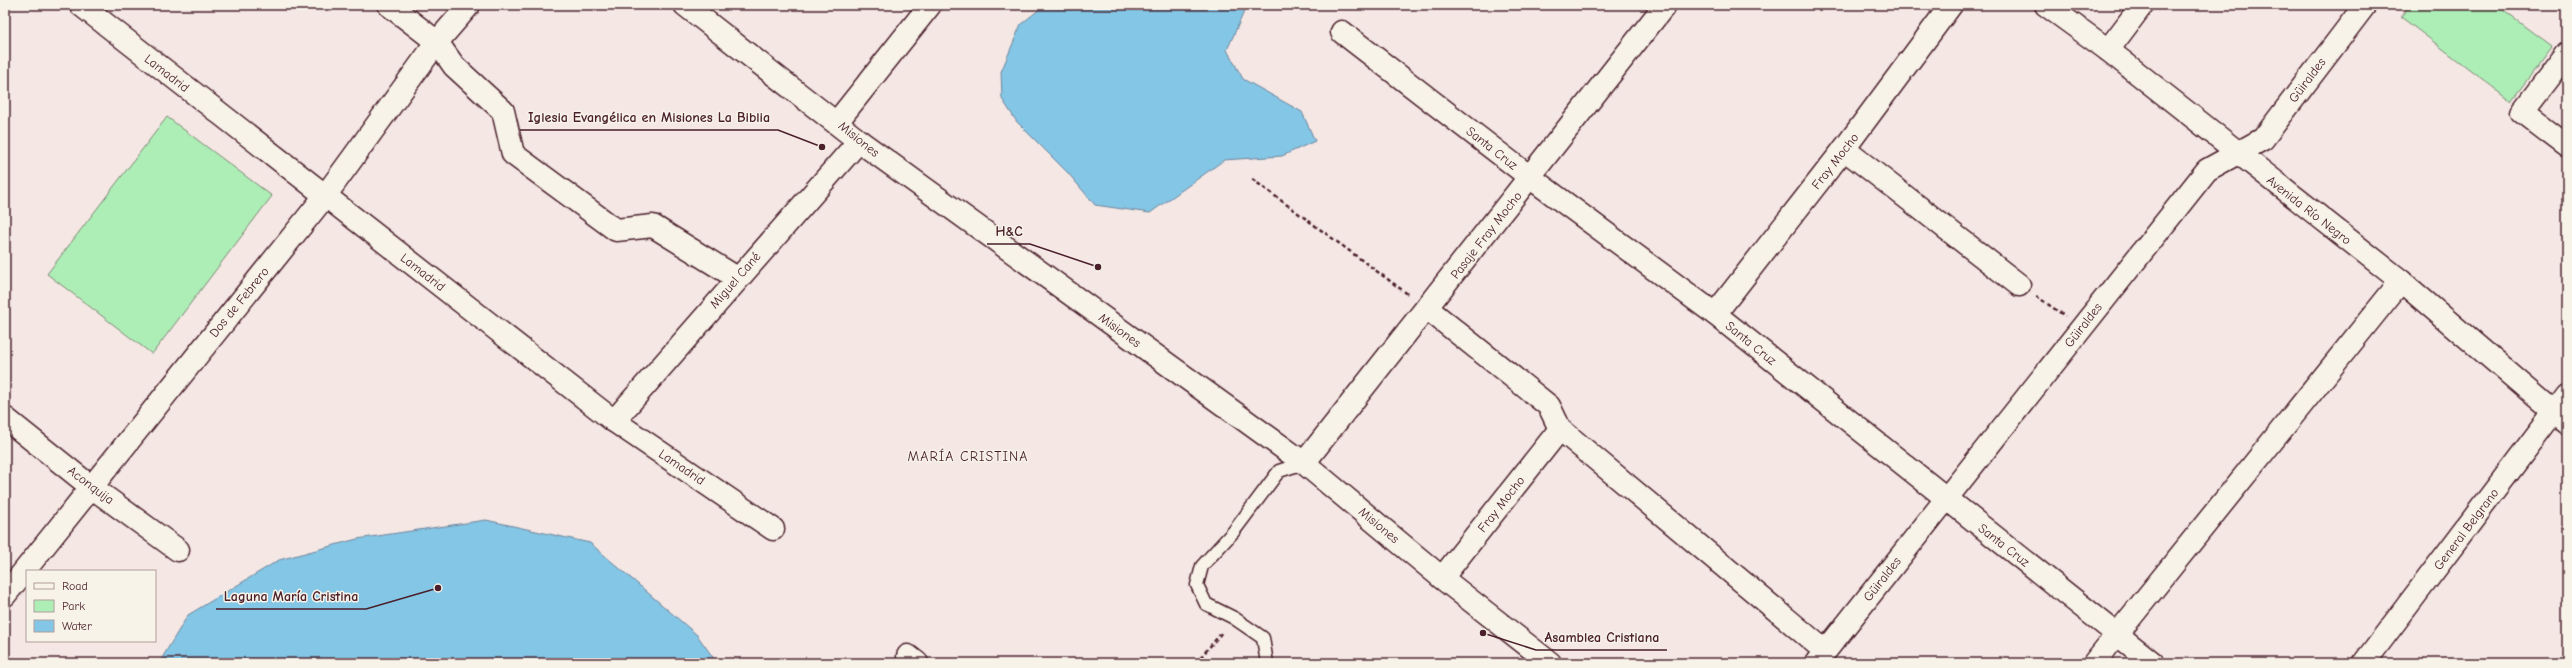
<svg xmlns="http://www.w3.org/2000/svg" width="2572" height="668" font-family="'Comic Neue',sans-serif">
<style>
.green{fill:#adeeb7;stroke:#7c8671}
.water{fill:#84c6e5;stroke:#6d839b}
.lines{fill:none;stroke-linecap:round;stroke-linejoin:round}
.lane-casing{stroke:#4a1f2b;stroke-width:15}
.street-casing{stroke:#4a1f2b;stroke-width:25}
.secondary-casing{stroke:#4a1f2b;stroke-width:25}
.path{stroke:#4a1f2b;stroke-width:2.5;stroke-dasharray:4 3;stroke-linecap:butt}
.lane{stroke:#f7f3e8;stroke-width:12}
.street{stroke:#f7f3e8;stroke-width:22}
.secondary{stroke:#f7f3e8;stroke-width:22}
.labels{text-anchor:middle;dominant-baseline:central;stroke-width:3;stroke-linejoin:round;paint-order:stroke}
.street-label{font-size:13px;fill:#4a1f2b;stroke:#f7f3e8}
.neighbourhood-label{font-size:14px;letter-spacing:1px;fill:#4a1f2b;stroke:#f7f3e8}
.leader{fill:none;stroke:#4a1f2b;stroke-width:1.5}
.callout-dot{fill:#4a1f2b;stroke:#f7f3e8;stroke-width:1.5}
.callout-label{font-size:14px;text-anchor:middle;font-weight:bold;fill:#4a1f2b;stroke:#f7f3e8;stroke-width:3;stroke-linejoin:round;paint-order:stroke}
</style>
<rect width="100%" height="100%" fill="#f4e7e4"/>
<filter id="ink" filterUnits="userSpaceOnUse"><feTurbulence type="fractalNoise" baseFrequency=".025" numOctaves="2"/><feDisplacementMap in="SourceGraphic" scale="8" xChannelSelector="R" yChannelSelector="G"/><feConvolveMatrix kernelMatrix="1 2 1 2 8 2 1 2 1" color-interpolation-filters="sRGB"/></filter>
<g filter="url(#ink)">
<g class="green">
<polygon points="2410,5 2496,5 2552,47 2511,101 2401,17"/>
<polygon points="167,117 272,196 152,354 47,274"/>
</g>
<g class="water">
<polygon points="1045,5 1247,5 1227,50 1243,79 1302,112 1315,141 1282,156 1224,160 1150,213 1095,205 1068,173 1017,122 1002,99 1001,72 1021,24"/>
<polygon points="486,520 590,543 697,635 717,663 159,663 188,615 279,560 357,539"/>
</g>
<g class="lines">
<defs>
<polyline id="lane" points="1267,663 1263,638 1234,618 1206,604 1197,585 1202,566 1234,531 1279,471 1304,463"/>
<g id="street">
<polyline points="81,5 614,421 773,529"/>
<polyline points="389,5 437,42 454,66 503,111 513,154 616,230 653,226 737,278"/>
<polyline points="685,5 859,141 1304,463 1442,578 1550,663"/>
<polyline points="1342,32 1531,178 1715,314 2153,663"/>
<polyline points="2108,50 2142,5"/>
<polyline points="2567,53 2522,112 2567,146"/>
<polyline points="837,122 930,5"/>
<polyline points="1844,149 2019,285"/>
<polyline points="1428,309 1549,406 1560,429 1825,651"/>
<polyline points="1715,314 1844,149 1951,5"/>
<polyline points="5,418 90,486 178,550"/>
<polyline points="614,421 859,141"/>
<polyline points="1304,463 1665,5"/>
<polyline points="1442,578 1560,429"/>
<polyline points="5,595 325,196 437,42 469,5"/>
<polyline points="908,656 917,663"/>
<polyline points="1816,663 2207,170 2263,139 2365,5"/>
<polyline points="2094,663 2401,281"/>
<polyline points="2364,663 2567,395"/>
</g>
<polyline id="secondary" points="2046,5 2108,50 2401,281 2567,423"/>
</defs>
<use href="#lane" class="lane-casing"/>
<use href="#street" class="street-casing"/>
<use href="#secondary" class="secondary-casing"/>
<g class="path">
<polyline points="1252,179 1409,295"/>
<polyline points="2036,296 2065,316"/>
<polyline points="1196,663 1223,631"/>
</g>
<use href="#lane" class="lane"/>
<use href="#street" class="street"/>
<use href="#secondary" class="secondary"/>
</g>
</g>
<g class="labels">
<g class="street-label">
<text transform="translate(167 73) rotate(38)">Lamadrid</text>
<text transform="translate(2307 80) rotate(-53)">Güiraldes</text>
<text transform="translate(859 139) rotate(39)">Misiones</text>
<text transform="translate(1492 148) rotate(38)">Santa Cruz</text>
<text transform="translate(1835 161) rotate(-52)">Fray Mocho</text>
<text transform="translate(2309 210) rotate(38)">Avenida Río Negro</text>
<text transform="translate(1486 235) rotate(-52)">Pasaje Fray Mocho</text>
<text transform="translate(423 272) rotate(38)">Lamadrid</text>
<text transform="translate(735 280) rotate(-49)">Miguel Cané</text>
<text transform="translate(239 302) rotate(-51)">Dos de Febrero</text>
<text transform="translate(2083 325) rotate(-52)">Güiraldes</text>
<text transform="translate(1120 330) rotate(36)">Misiones</text>
<text transform="translate(1751 343) rotate(39)">Santa Cruz</text>
<text transform="translate(682 467) rotate(34)">Lamadrid</text>
<text transform="translate(91 485) rotate(37)">Aconquija</text>
<text transform="translate(1501 504) rotate(-52)">Fray Mocho</text>
<text transform="translate(1379 525) rotate(40)">Misiones</text>
<text transform="translate(2466 529) rotate(-53)">General Belgrano</text>
<text transform="translate(2004 545) rotate(38)">Santa Cruz</text>
<text transform="translate(1882 579) rotate(-52)">Güiraldes</text>
</g>
<g class="neighbourhood-label">
<text x="968" y="456">MARÍA CRISTINA</text>
</g>
</g>
<path class="leader" d="M822 147L778 130H520M1098 267L1030 244H987M438 588L366 609H216M1483 633L1536 650H1667"/>
<g class="callout-dot">
<circle cx="822" cy="147" r="4"/>
<circle cx="1098" cy="267" r="4"/>
<circle cx="438" cy="588" r="4"/>
<circle cx="1483" cy="633" r="4"/>
</g>
<g class="callout-label">
<text x="649" y="122">Iglesia Evangélica en Misiones La Biblia</text>
<text x="1009" y="236">H&amp;C</text>
<text x="291" y="601">Laguna María Cristina</text>
<text x="1602" y="642">Asamblea Cristiana</text>
</g>
<rect width="2572" height="668" fill="none" stroke="#f7f3e8" stroke-width="20"/>
<rect x="10" y="10" width="2552" height="648" fill="none" stroke="#4a1f2b" stroke-width="1.5" filter="url(#ink)"/>
<rect x="26" y="570" width="130" height="72" fill="#f7f3e8" stroke="#b29e9c"/>
<rect x="34" y="583" width="20" height="6" fill="#f7f3e8" stroke="#b29e9c"/>
<text x="62" y="590" font-size="12" fill="#4a1f2b">Road</text>
<rect x="34" y="600" width="20" height="12" fill="#adeeb7" stroke="#b29e9c"/>
<text x="62" y="610" font-size="12" fill="#4a1f2b">Park</text>
<rect x="34" y="620" width="20" height="12" fill="#84c6e5" stroke="#b29e9c"/>
<text x="62" y="630" font-size="12" fill="#4a1f2b">Water</text>
</svg>
